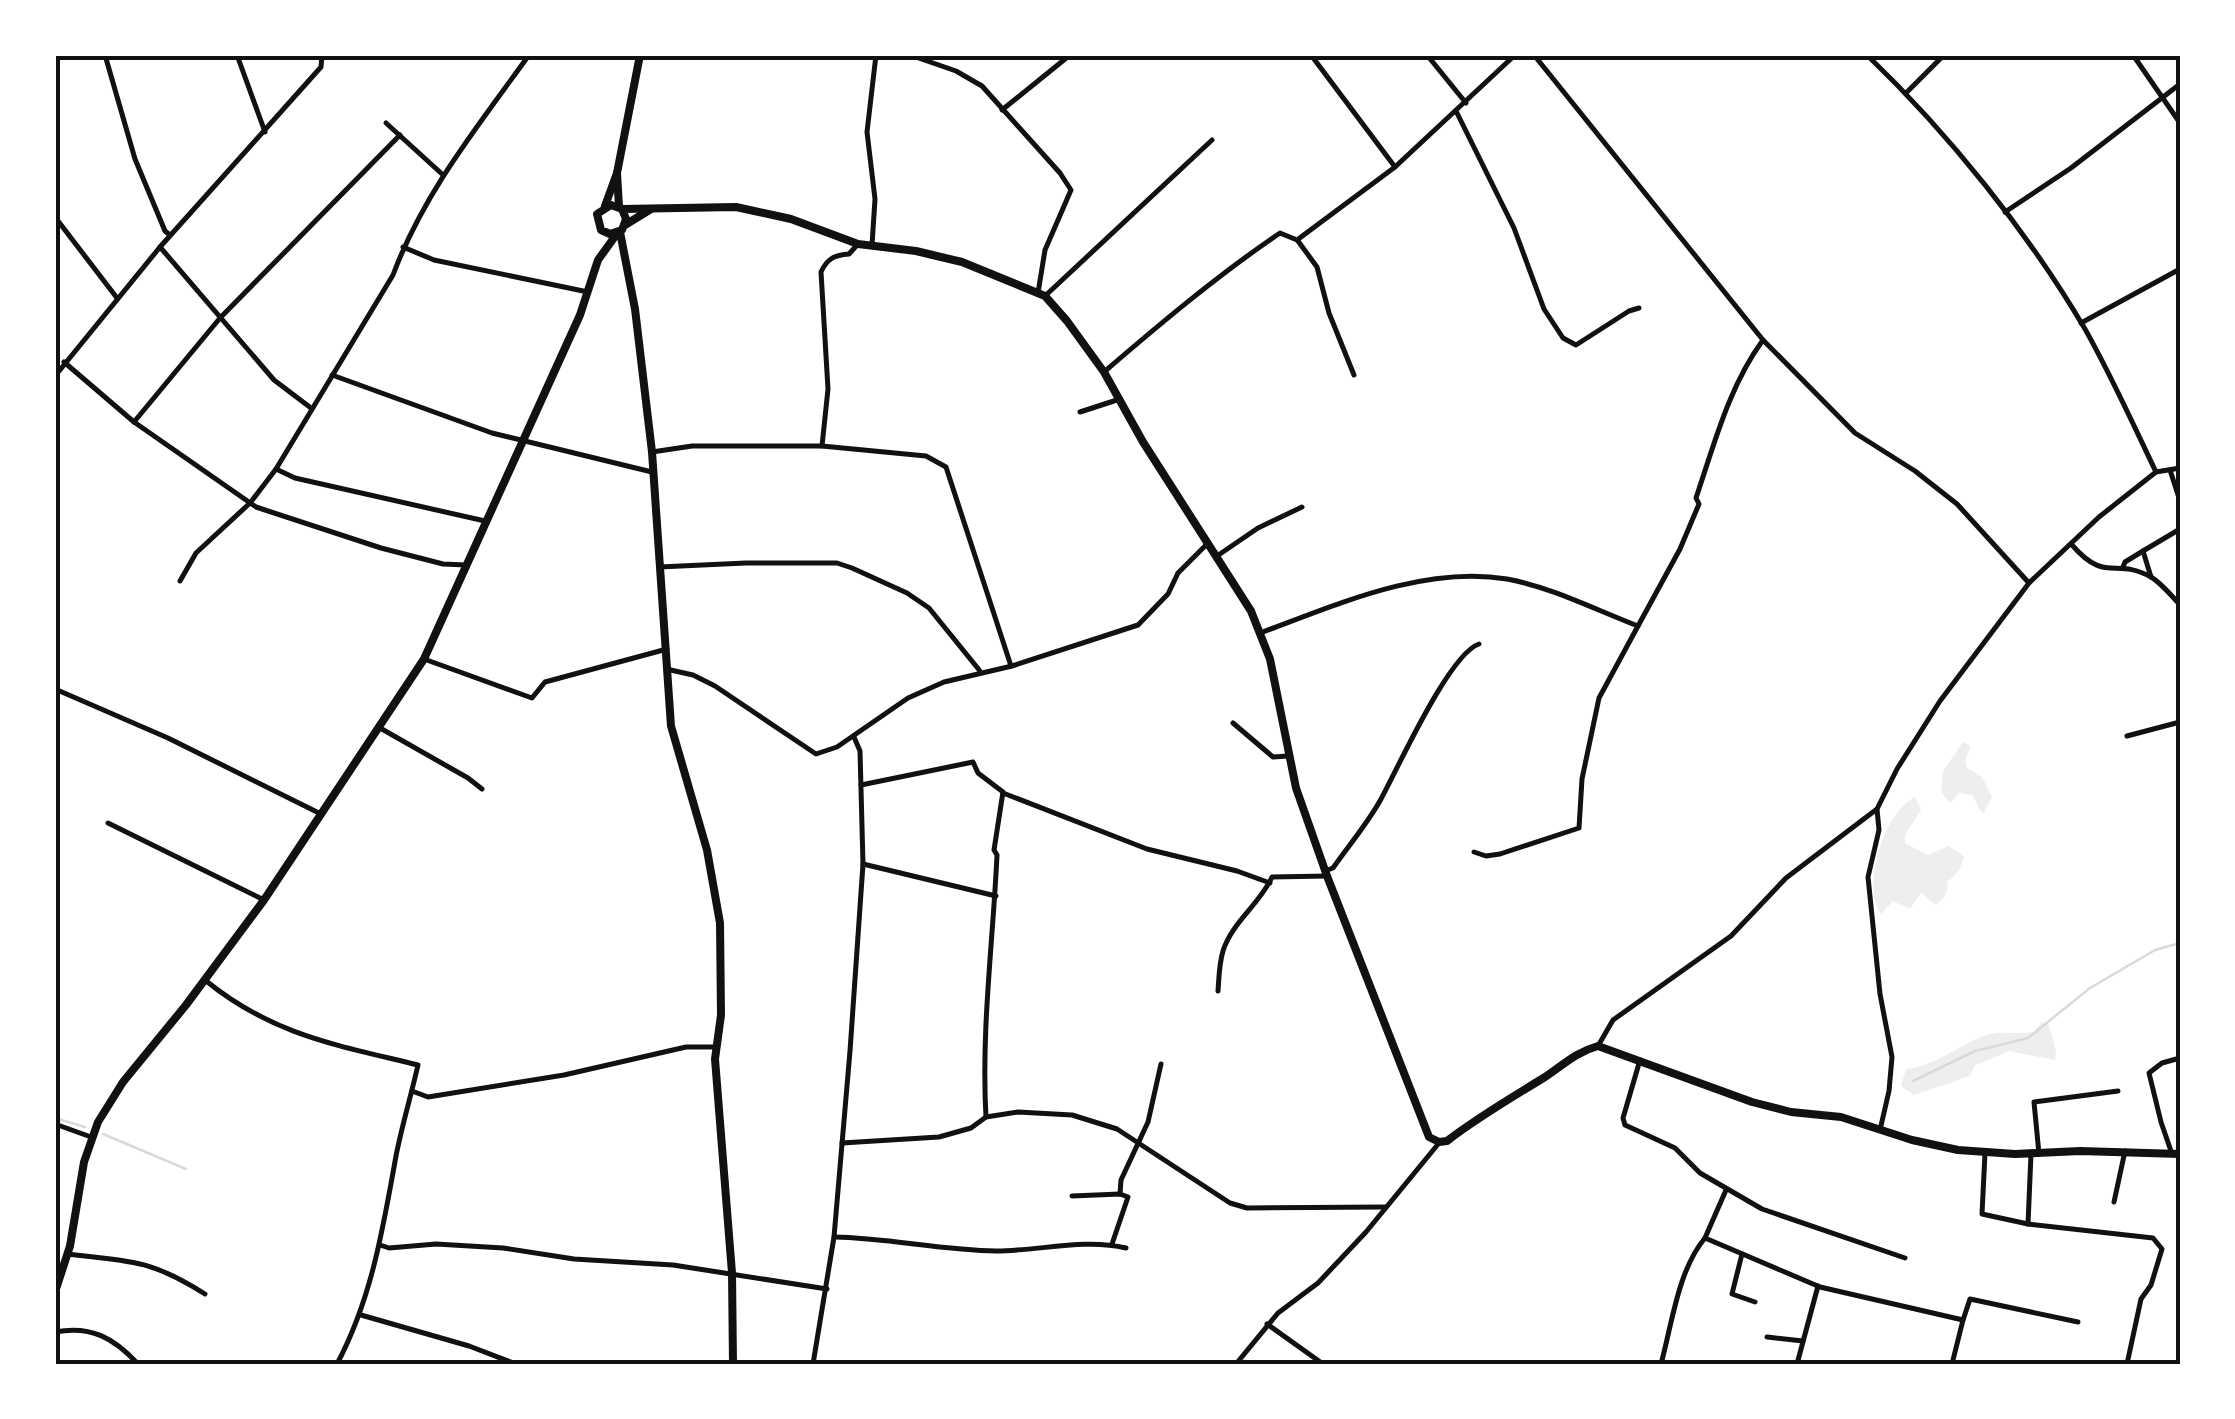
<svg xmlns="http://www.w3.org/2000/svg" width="2235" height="1419" font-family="'Public Sans',sans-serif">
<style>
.green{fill:#eee}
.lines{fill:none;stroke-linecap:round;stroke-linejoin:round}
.stream{stroke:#d9d9d9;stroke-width:2.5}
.minor{stroke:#111;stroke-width:5}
.secondary{stroke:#111;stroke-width:8}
.neatline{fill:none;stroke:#111;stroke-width:4}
</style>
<rect width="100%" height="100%" fill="#fff"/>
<g class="green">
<polygon points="1963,742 1971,746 1965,760 1967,768 1982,777 1992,797 1984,813 1980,811 1973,795 1959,793 1950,803 1941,792 1943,771"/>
<path d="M1915,797L1921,810L1905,835V843L1928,855L1948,846L1964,856C1962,867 1956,876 1947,882C1949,895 1944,897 1936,905L1921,893L1910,909L1893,901L1881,914C1861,886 1884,812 1915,797Z"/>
<path d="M2042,1022L2049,1025L2056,1051L2055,1060L2009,1051L1974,1066L1971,1075C1953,1083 1933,1088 1914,1095L1901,1086L1906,1069C1933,1067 1961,1044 1987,1035C2002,1030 2018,1035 2034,1032Z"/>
</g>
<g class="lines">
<g class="stream">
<polyline points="1913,1081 1975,1051 2028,1038 2090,988 2155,950 2180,943"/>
<polyline points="55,1118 85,1127"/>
<polyline points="103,1134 186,1169"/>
</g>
<g class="minor">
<polyline points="105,55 135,159 165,231 170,235"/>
<polyline points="237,55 265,132"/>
<polyline points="910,55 956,71 982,86 1060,173 1071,190 1045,250 1038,293"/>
<polyline points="1311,55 1395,167"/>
<polyline points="1427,55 1466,103"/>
<polyline points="1534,55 1763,340 1855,433 1915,471 1957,504 2029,583"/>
<path d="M1867,55C1948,133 2028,232 2085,329C2111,375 2133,424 2156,472"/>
<polyline points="2133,55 2180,123"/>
<polyline points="1906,93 1944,55"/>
<polyline points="1002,110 1070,55"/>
<polyline points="1456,111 1514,228 1544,309 1563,338 1576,345 1629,311 1639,308"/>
<polyline points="386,123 442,174"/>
<polyline points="2005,212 2071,168 2180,84"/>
<polyline points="55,217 117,298"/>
<polyline points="1298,241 1317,267 1329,313 1354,375"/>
<polyline points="872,245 875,199 867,132 876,55"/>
<polyline points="160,247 274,380 311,408"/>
<polyline points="403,247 434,260 588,292"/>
<polyline points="1045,296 1212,140"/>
<polyline points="2081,323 2180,269"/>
<polyline points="64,362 134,422 256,507 381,548 443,564 466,565"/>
<path d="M1104,372C1161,323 1218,275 1280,233L1297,240L1395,167L1515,55"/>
<polyline points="332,375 492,433 652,472"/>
<polyline points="55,376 160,247 321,67 322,55"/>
<polyline points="1080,412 1120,399"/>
<polyline points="134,422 220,318 400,135"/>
<polyline points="822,446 926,456 946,467 1011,666"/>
<path d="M652,452L692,446H822L828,389L821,272C827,259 834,255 849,254L858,244"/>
<polyline points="276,469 295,478 485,521"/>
<polyline points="2170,470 2180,501"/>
<path d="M2072,545C2106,584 2115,557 2151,577C2161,583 2172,596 2180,605"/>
<polyline points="1217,556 1258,528 1302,507"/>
<polyline points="659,567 746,563 837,563 852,568 907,593 929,608 980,671"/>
<polyline points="2123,567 2125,562 2143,551"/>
<polyline points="2151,577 2143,551 2180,529"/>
<path d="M180,581L196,553L250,503L276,469L393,275C424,192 478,126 529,55"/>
<path d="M1260,633C1336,605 1424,565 1507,579C1551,587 1596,610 1638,626L1680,549L1699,504L1696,498C1714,445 1729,386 1763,340"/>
<polyline points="424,659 532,698 545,682 667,649"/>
<polyline points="666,669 693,675 715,686 816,754 837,747 908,698 944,682 1012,666 1138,625 1168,594 1178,573 1207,544"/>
<polyline points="55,689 168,738 321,814"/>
<polyline points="1233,723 1273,757 1288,756"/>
<polyline points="380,728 468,778 482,789"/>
<polyline points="2127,736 2180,722"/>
<path d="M861,785L973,762L978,773L1003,792L994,850L997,855C993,942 981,1030 986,1117"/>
<polyline points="1003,793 1147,849 1237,871 1270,883"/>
<polyline points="1877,809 1879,830 1868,877 1880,994 1892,1057 1889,1091 1880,1130"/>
<polyline points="108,823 264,900"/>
<polyline points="1474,852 1486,856 1500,854 1579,828 1582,779 1599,698 1638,626"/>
<polyline points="863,864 996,896"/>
<path d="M1325,871L1333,868C1349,845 1368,823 1381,799C1398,768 1449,654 1479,644"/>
<path d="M205,980C272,1035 337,1045 418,1065C411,1096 402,1125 396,1156C383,1228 372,1298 337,1364"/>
<path d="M1218,991C1219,978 1219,964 1223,951C1232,922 1260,904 1272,877L1327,876"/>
<polyline points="1598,1046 1613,1020 1731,936 1786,878 1877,809 1897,769 1940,701 2029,583 2099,517 2156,472 2180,468"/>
<polyline points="1640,1060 1623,1118 1625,1125 1675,1148 1700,1173 1762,1209 1905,1258"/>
<polyline points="412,1091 428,1097 564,1075 686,1047 717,1047"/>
<polyline points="55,1124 91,1137"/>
<polyline points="842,1143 939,1137 971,1128 986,1117 1018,1112 1072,1115 1117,1129 1230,1203 1247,1208 1385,1207"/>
<polyline points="1985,1153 1982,1214 2028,1224 2153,1238 2162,1249 2151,1285 2141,1299 2127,1364"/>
<polyline points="2039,1154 2034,1102 2118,1091"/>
<polyline points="2172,1154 2161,1122 2149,1073 2162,1063 2180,1058"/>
<polyline points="1726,1190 1705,1238 1820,1287 1963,1320 1970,1299 2078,1322"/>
<polyline points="1120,1194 1121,1180 1148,1122 1161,1064"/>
<polyline points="1072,1196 1120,1194 1128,1197 1112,1244"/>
<polyline points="2114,1202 2125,1151"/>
<polyline points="2028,1224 2031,1154"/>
<path d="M834,1237C888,1238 941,1250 996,1251C1039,1251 1084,1238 1126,1248"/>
<polyline points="380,1245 389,1248 436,1244 503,1248 574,1259 673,1265 827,1289"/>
<path d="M68,1254C131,1262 148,1258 205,1294"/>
<polyline points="1742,1254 1732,1294 1755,1302"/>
<polyline points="361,1315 469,1346 516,1364"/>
<polyline points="1267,1324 1323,1364"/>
<path d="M55,1332C91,1325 114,1338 138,1364"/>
<polyline points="1767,1337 1803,1341"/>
<polyline points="813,1364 834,1237 850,1051 863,864 860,751 854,737"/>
<polyline points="1236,1364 1278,1313 1318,1283 1366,1232 1439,1143"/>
<path d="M1661,1364C1672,1324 1678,1270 1705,1238"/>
<polyline points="1797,1364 1818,1286"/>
<polyline points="1952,1364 1963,1320"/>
</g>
<g class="secondary">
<polyline points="617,173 619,207"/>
<polyline points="605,206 617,173 640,55"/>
<path d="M622,209L626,219L622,230L610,234L601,230L597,214L611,205L622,209L736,207L791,219L858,244L916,251L962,262L1045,296L1067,321L1104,372L1143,442L1251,611L1270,659L1296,788L1327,876L1429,1137L1439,1142L1447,1141C1478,1117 1511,1098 1545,1077C1563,1065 1576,1052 1598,1046L1752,1102L1791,1112L1841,1117L1912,1140L1958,1150L2015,1154L2080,1151L2180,1154"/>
<polyline points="625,225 651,209"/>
<polyline points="620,232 635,309 652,452 671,726 707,850 720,923 721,1015 715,1059 732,1273 733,1364"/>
<polyline points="55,1292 70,1246 84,1162 98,1122 123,1082 186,1005 264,900 424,659 580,315 598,260 616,235"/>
</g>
</g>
<rect width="2235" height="1419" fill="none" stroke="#ffffff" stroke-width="115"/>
<rect x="58" y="58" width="2120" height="1304" class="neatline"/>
</svg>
